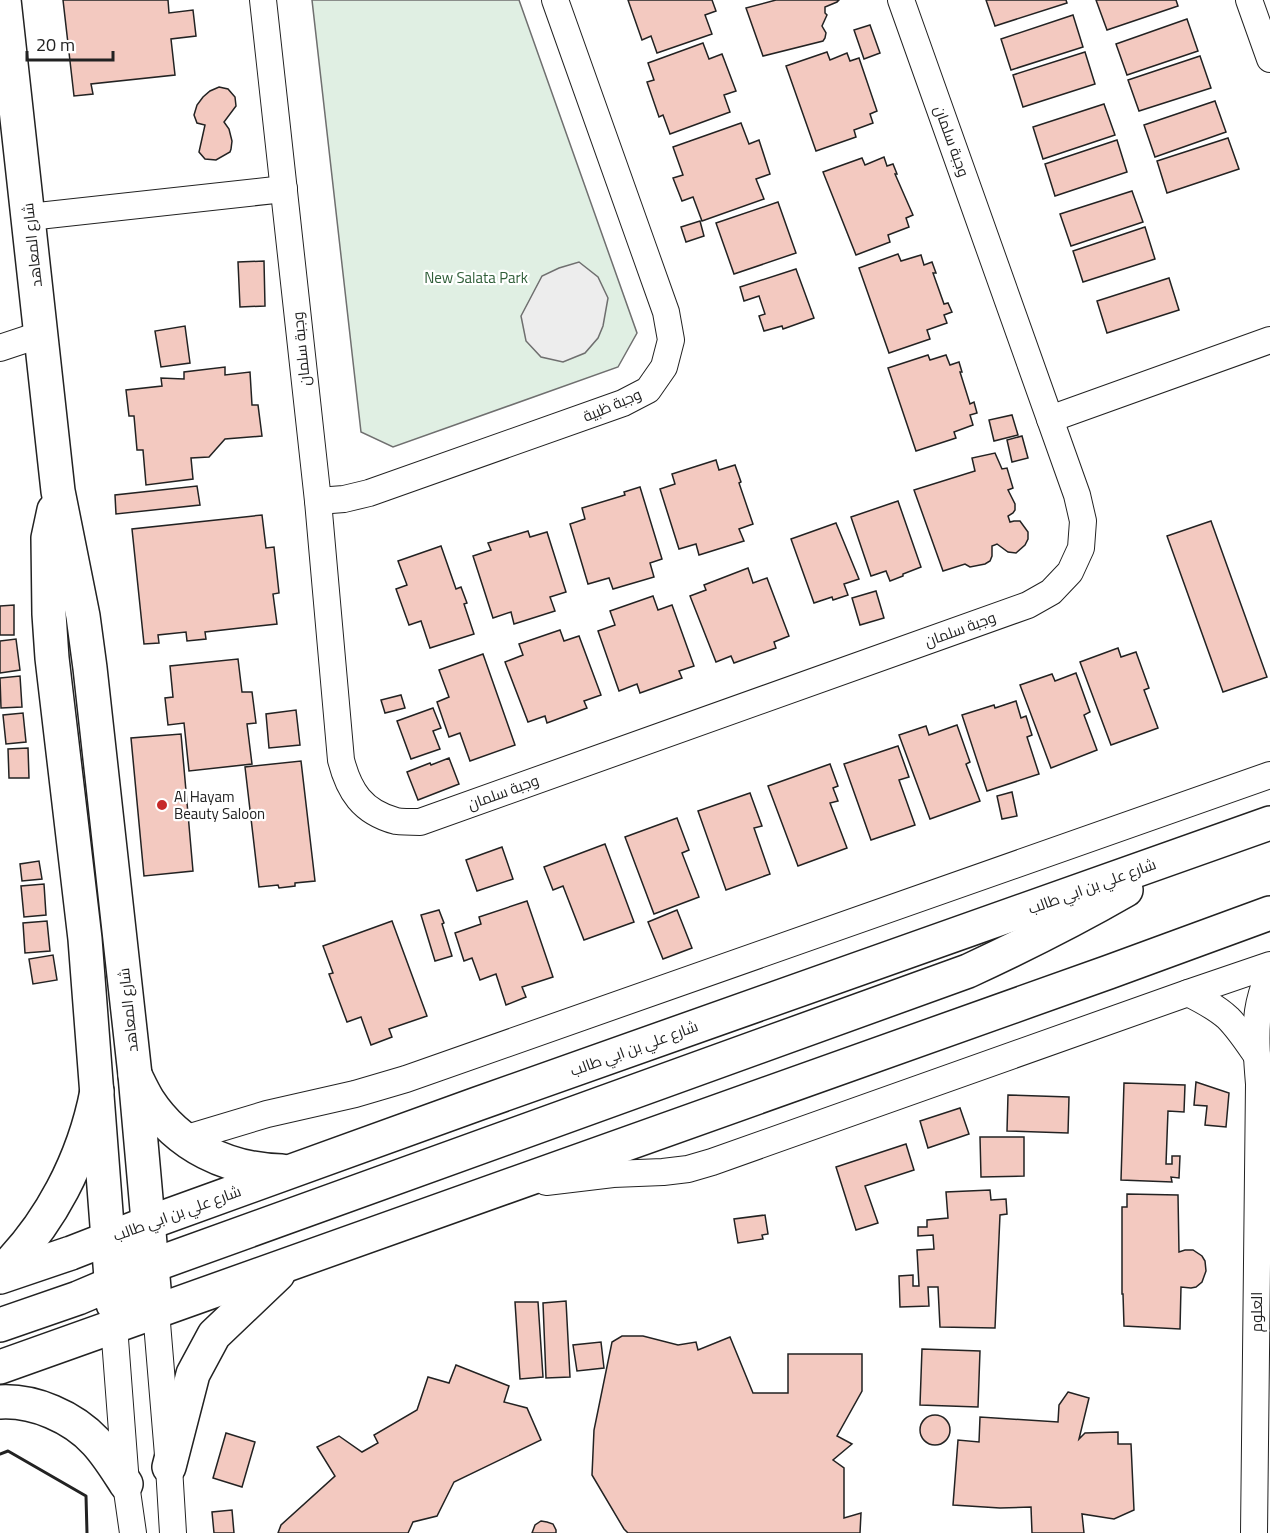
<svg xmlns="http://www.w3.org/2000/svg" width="1270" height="1533" font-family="'Titillium Web',Cairo,sans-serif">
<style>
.green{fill:#e0efe3;stroke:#6f6f6f;stroke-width:1.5}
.parking{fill:#ededed;stroke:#6f6f6f;stroke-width:1.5}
.building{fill:#f3c9c0;stroke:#222;stroke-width:1.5}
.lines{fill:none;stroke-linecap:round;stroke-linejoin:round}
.minor-casing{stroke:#222;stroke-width:28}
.tertiary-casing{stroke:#222;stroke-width:36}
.secondary-casing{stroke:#222;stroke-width:36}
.minor{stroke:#fff;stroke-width:26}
.tertiary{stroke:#fff;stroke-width:33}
.secondary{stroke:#fff;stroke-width:33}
.wall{stroke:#222;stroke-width:3}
.poi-dot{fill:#c62828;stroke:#fff;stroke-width:2}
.labels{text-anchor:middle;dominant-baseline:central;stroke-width:4.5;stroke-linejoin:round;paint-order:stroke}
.street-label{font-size:15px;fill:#222;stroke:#fff}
.park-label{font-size:15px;fill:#2f5e38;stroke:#fff}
.poi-label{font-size:15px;fill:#222;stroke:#fff;text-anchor:start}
</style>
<rect width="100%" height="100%" fill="#fff"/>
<polygon class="green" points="312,0 519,0 637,333 618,367 393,447 361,432"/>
<polygon class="parking" points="579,262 598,277 608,298 603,326 598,338 585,353 563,362 541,357 526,341 521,316 542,276 559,268"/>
<g class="building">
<polygon points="63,0 168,0 169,13 193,10 196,36 171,39 175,75 91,84 93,94 74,96"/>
<polygon points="628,0 712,0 716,11 705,15 712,34 657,53 651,36 642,40"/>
<polygon points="776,0 839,0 837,2 825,7 825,13 827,15 822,26 826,33 825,38 823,41 763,56 746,8"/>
<polygon points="986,0 1066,0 1067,3 995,26"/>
<polygon points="1096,0 1176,0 1178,6 1107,30"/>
<polygon points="1073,15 1083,47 1011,70 1001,39"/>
<polygon points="1187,19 1198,51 1127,75 1116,44"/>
<polygon points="870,25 880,53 864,59 854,30"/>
<polygon points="703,43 709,59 722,54 736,91 724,95 730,112 670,134 663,115 659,117 647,82 654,80 648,63"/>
<polygon points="827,52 830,60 847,53 850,61 859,58 877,111 870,114 873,123 854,130 856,137 816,151 786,66"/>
<polygon points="1085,52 1095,84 1023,107 1013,75"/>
<polygon points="1200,56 1211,88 1139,111 1128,80"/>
<polygon points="219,87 228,89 235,97 236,106 224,122 229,129 232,141 231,149 230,152 216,160 205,159 199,152 205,125 197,123 194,115 197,105 203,97 210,91"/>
<polygon points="1215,101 1226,132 1155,157 1144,125"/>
<polygon points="1104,104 1115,135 1043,159 1033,127"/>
<polygon points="741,123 749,144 759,140 770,174 756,179 764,199 702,221 693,197 682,201 673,178 683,175 673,147"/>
<polygon points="1228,138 1239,169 1167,193 1157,161"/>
<polygon points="1117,140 1127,172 1055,196 1045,164"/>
<polygon points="884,157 887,166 893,164 897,174 895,174 913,215 906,218 909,227 888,235 890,242 856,255 823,172 862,158 865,165"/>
<polygon points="1132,191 1143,222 1071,246 1060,214"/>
<polygon points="778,202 796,253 734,274 716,223"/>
<polygon points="700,221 704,236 686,242 681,227"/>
<polygon points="1145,227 1155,259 1083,282 1073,251"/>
<polygon points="898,254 901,261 921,255 924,265 932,262 936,273 933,273 944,304 948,303 952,312 944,315 947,323 927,330 930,339 889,353 859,268"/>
<polygon points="264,261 265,306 240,307 238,262"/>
<polygon points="796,269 814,318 783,329 782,326 764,331 759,316 765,314 759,296 744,301 740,287"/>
<polygon points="1169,278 1179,310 1107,333 1097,301"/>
<polygon points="185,326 190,363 161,367 155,331"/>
<polygon points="928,355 930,360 946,355 950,365 959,362 962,372 960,372 970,404 974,402 977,413 970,415 973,425 954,432 956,438 916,451 888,368"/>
<polygon points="225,367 225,375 250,372 252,405 258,405 262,436 225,439 209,457 191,458 193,479 146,485 143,450 137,450 134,416 129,416 126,390 162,386 161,378 184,379 184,372"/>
<polygon points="1012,415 1018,435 994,441 989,420"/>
<polygon points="1022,436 1028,458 1012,462 1007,440"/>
<polygon points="995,453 1002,469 1007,468 1013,488 1008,490 1015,504 1015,510 1013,513 1008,516 1010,522 1014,521 1020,521 1028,532 1028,539 1025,545 1016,553 1008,552 997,544 992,546 992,556 990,561 985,564 970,567 965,564 943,571 914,490 975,471 972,458"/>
<polygon points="716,460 719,470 735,465 741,482 739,483 753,524 739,529 744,541 699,555 696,544 679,549 660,489 675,484 672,474"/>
<polygon points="197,486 200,505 116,514 115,495"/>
<polygon points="640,487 662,559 650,563 654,577 613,589 609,578 588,584 570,524 585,519 582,508 625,495 624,492"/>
<polygon points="898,501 921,567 903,574 903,576 890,581 886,571 871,576 851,517"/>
<polygon points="262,515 266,548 274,547 279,593 273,594 277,624 205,632 206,639 187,641 186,632 158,635 159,643 144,644 132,529"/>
<polygon points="1211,521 1267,677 1223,692 1167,536"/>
<polygon points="836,523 859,579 844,584 848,595 833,600 832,597 814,603 791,539"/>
<polygon points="528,531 530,537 547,532 566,592 550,597 555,611 514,624 511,612 493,618 473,556 491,550 488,543"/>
<polygon points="441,546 456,589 461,587 467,603 464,604 474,634 430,648 421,621 409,625 396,589 407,585 398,561"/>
<polygon points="748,568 753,583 767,578 789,636 774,642 776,648 734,663 731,656 716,662 690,596 706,590 704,585"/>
<polygon points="876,591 884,618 860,625 852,598"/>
<polygon points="653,596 658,610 672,605 694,666 679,671 682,678 640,693 637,684 619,691 598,631 615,625 610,611"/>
<polygon points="14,605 14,635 0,635 0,606"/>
<polygon points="560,630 564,641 579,636 601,695 584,701 587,708 547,723 545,716 528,722 505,662 523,655 519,644"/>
<polygon points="16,639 20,670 0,673 0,641"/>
<polygon points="1118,648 1121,657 1136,652 1149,688 1144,690 1158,728 1111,745 1080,662"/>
<polygon points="483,654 515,745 470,761 460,733 449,737 437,702 449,697 439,670"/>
<polygon points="238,659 242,692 252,692 256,723 247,724 252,764 189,771 184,723 168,725 165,698 173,697 170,666"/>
<polygon points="1076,673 1090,712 1084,715 1097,750 1051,768 1020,685 1052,674 1055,681"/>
<polygon points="20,676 22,707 1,708 0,678"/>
<polygon points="401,695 405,708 385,713 381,700"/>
<polygon points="1016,701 1021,718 1026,716 1032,735 1027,737 1039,774 987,791 962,715 994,705 995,708"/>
<polygon points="433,708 441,728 433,731 440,749 411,759 397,721"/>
<polygon points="296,710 300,745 269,748 266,714"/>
<polygon points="23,713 26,742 6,744 3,715"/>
<polygon points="957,725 970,762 966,764 980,801 930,819 899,735 926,726 929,735"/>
<polygon points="181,734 193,871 144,876 131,738"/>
<polygon points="898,746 909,777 899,780 915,825 871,840 844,764"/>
<polygon points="28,748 29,778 9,778 8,749"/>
<polygon points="449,758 459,784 418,800 407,772 430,763 431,765"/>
<polygon points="301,761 315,881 295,883 295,886 279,888 278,885 259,887 245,767"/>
<polygon points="830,764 838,786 833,788 838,801 830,803 847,848 798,866 768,786"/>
<polygon points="1012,792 1017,816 1002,819 997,796"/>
<polygon points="750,793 762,826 754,828 770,874 726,890 698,811"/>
<polygon points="677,818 689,850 682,853 699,897 654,914 625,837"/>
<polygon points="605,844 634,922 584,940 563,886 553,890 544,867"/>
<polygon points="502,847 513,879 477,891 466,860"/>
<polygon points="39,861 42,879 22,881 20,864"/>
<polygon points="44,884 46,915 24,917 21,886"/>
<polygon points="527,901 553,977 522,987 526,997 506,1005 496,974 480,980 472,958 464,961 455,933 481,924 479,917"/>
<polygon points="439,910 444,923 442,924 452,956 435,961 421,915"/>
<polygon points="677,910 692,948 663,959 648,922"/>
<polygon points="47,921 50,951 25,953 23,923"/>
<polygon points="392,921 427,1016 389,1029 392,1037 371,1045 361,1017 347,1022 329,974 333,973 323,946"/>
<polygon points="53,955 57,980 33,984 29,959"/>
<polygon points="1196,1082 1229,1093 1226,1127 1205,1125 1207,1106 1194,1105"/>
<polygon points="1124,1083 1185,1085 1184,1112 1168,1111 1166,1164 1172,1164 1172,1156 1180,1156 1179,1178 1171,1177 1172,1182 1121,1180"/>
<polygon points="1008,1095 1069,1097 1068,1133 1007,1131"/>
<polygon points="960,1108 969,1134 928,1148 920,1121"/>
<polygon points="980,1137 1024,1137 1024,1176 981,1177"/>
<polygon points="906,1144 914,1170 865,1186 878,1223 856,1230 836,1167"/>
<polygon points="990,1190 991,1200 1006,1199 1007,1214 1000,1215 995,1328 940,1327 938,1287 928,1287 929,1306 900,1307 899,1276 913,1275 913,1286 919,1286 917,1250 934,1249 933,1235 918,1236 918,1227 927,1227 927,1220 948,1218 946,1192"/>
<polygon points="1127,1194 1178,1195 1179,1252 1185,1250 1193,1250 1202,1256 1205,1261 1206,1271 1202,1282 1196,1287 1191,1288 1181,1287 1180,1329 1124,1326 1123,1294 1122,1294 1122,1207 1127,1207"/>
<polygon points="765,1215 768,1234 762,1235 763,1239 738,1243 734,1219"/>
<polygon points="566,1301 570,1377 546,1378 543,1303"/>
<polygon points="515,1302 538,1302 543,1377 520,1379"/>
<polygon points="622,1336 643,1336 678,1345 696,1342 698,1350 730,1337 753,1393 788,1393 788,1354 862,1354 862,1391 837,1436 852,1444 833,1460 844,1468 844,1518 861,1513 860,1533 628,1533 624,1529 592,1475 594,1430 612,1342"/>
<polygon points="601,1342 604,1368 577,1371 573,1345"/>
<polygon points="922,1349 980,1351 978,1407 920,1405"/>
<polygon points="456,1365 509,1386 504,1402 527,1408 541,1440 454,1482 437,1516 413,1522 408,1533 278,1533 281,1525 335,1476 317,1447 339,1436 362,1452 378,1443 374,1435 417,1410 428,1377 449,1383"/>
<polygon points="1068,1392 1089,1398 1079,1439 1085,1433 1118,1432 1118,1444 1131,1444 1134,1510 1114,1519 1082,1514 1084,1533 1032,1533 1031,1507 1000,1508 953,1505 958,1440 979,1442 980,1417 1058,1422 1059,1405"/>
<circle cx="935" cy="1430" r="15"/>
<polygon points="226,1433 255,1442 242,1487 213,1478"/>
<polygon points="232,1510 234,1533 214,1533 212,1512"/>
<polygon points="541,1521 547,1522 553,1524 556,1530 556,1533 532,1533 535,1525"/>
</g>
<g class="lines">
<defs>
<g id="minor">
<path d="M263,0L318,501L341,760C349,791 362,812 396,821C403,822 412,822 420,822L1028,605L1051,592L1070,572L1081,548L1083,521L1077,495L901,0"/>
<polyline points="1249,0 1270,59"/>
<polyline points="29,217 284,189"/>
<polyline points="0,348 42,334"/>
<polyline points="1050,419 1270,340"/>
<polyline points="318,501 344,499 369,493 623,403 648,390 664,367 671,340 666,312 555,0"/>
<path d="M1188,993C1202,1000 1216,1007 1228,1018C1239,1029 1248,1043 1257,1056"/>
<polyline points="184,1139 267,1114 355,1094 406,1079 1270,775"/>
<polyline points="546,1182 613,1174 663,1172 688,1169 712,1162 1188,993 1270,965"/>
<polyline points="156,1311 169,1467 173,1533"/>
<polyline points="114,1326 126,1484 133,1533"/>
<path d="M1254,1533L1259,1084C1257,1060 1255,1035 1258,1011C1260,997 1265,983 1270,970"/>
</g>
<g id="tertiary">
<polyline points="4,0 58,491 83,616 90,668 135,1075 156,1311"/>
<polyline points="54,510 48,538 49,614 52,658 85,939 113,1304"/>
</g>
<g id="secondary">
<path d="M135,1075C139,1083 143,1092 148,1100C178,1146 228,1170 282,1171"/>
<path d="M0,1273C50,1225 84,1159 97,1091"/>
<polyline points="0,1277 71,1253 148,1223 477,1104 1270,823"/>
<polyline points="0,1325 78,1298 111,1284 128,1263 136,1250"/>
<path d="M114,1326C125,1304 134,1283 151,1266L968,971C1022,946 1074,920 1126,890"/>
<polyline points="0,1367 1109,972 1270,913"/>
<path d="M0,1402C34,1400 73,1417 96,1442C108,1455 117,1470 126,1484"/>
<polyline points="169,1467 193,1374 214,1335 278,1274"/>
</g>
</defs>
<use href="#minor" class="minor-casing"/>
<use href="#tertiary" class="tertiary-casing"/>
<use href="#secondary" class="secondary-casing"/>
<use href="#minor" class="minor"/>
<use href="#tertiary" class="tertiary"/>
<use href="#secondary" class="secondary"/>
<polyline class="wall" points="0,1454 8,1451 86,1496 87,1533"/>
</g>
<circle class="poi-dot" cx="162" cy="805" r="6"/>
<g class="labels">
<g class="street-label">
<text transform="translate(952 141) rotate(70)">وجبة سلمان</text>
<text transform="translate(32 245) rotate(-96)">شارع المعاهد</text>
<text transform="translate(301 349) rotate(-96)">وجبة سلمان</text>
<text transform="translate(612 405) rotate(-23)">وجبة ظبية</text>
<text transform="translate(960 629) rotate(-20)">وجبة سلمان</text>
<text transform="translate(503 792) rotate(-20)">وجبة سلمان</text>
<text transform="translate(1092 886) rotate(-20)">شارع علي بن ابي طالب</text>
<text transform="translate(128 1010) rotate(-96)">شارع المعاهد</text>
<text transform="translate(634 1048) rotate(-20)">شارع علي بن ابي طالب</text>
<text transform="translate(177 1213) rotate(-20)">شارع علي بن ابي طالب</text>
<text transform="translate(1256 1312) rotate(-90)">العلوم</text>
</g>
<g class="park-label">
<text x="476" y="277">New Salata Park</text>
</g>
<g class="poi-label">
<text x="174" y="796">Al Hayam<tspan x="174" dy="17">Beauty Saloon</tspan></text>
</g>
</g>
<path d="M27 51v9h86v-9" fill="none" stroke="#222222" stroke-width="3"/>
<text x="36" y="51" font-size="18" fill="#222222" stroke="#ffffff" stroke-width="4.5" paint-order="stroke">20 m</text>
</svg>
